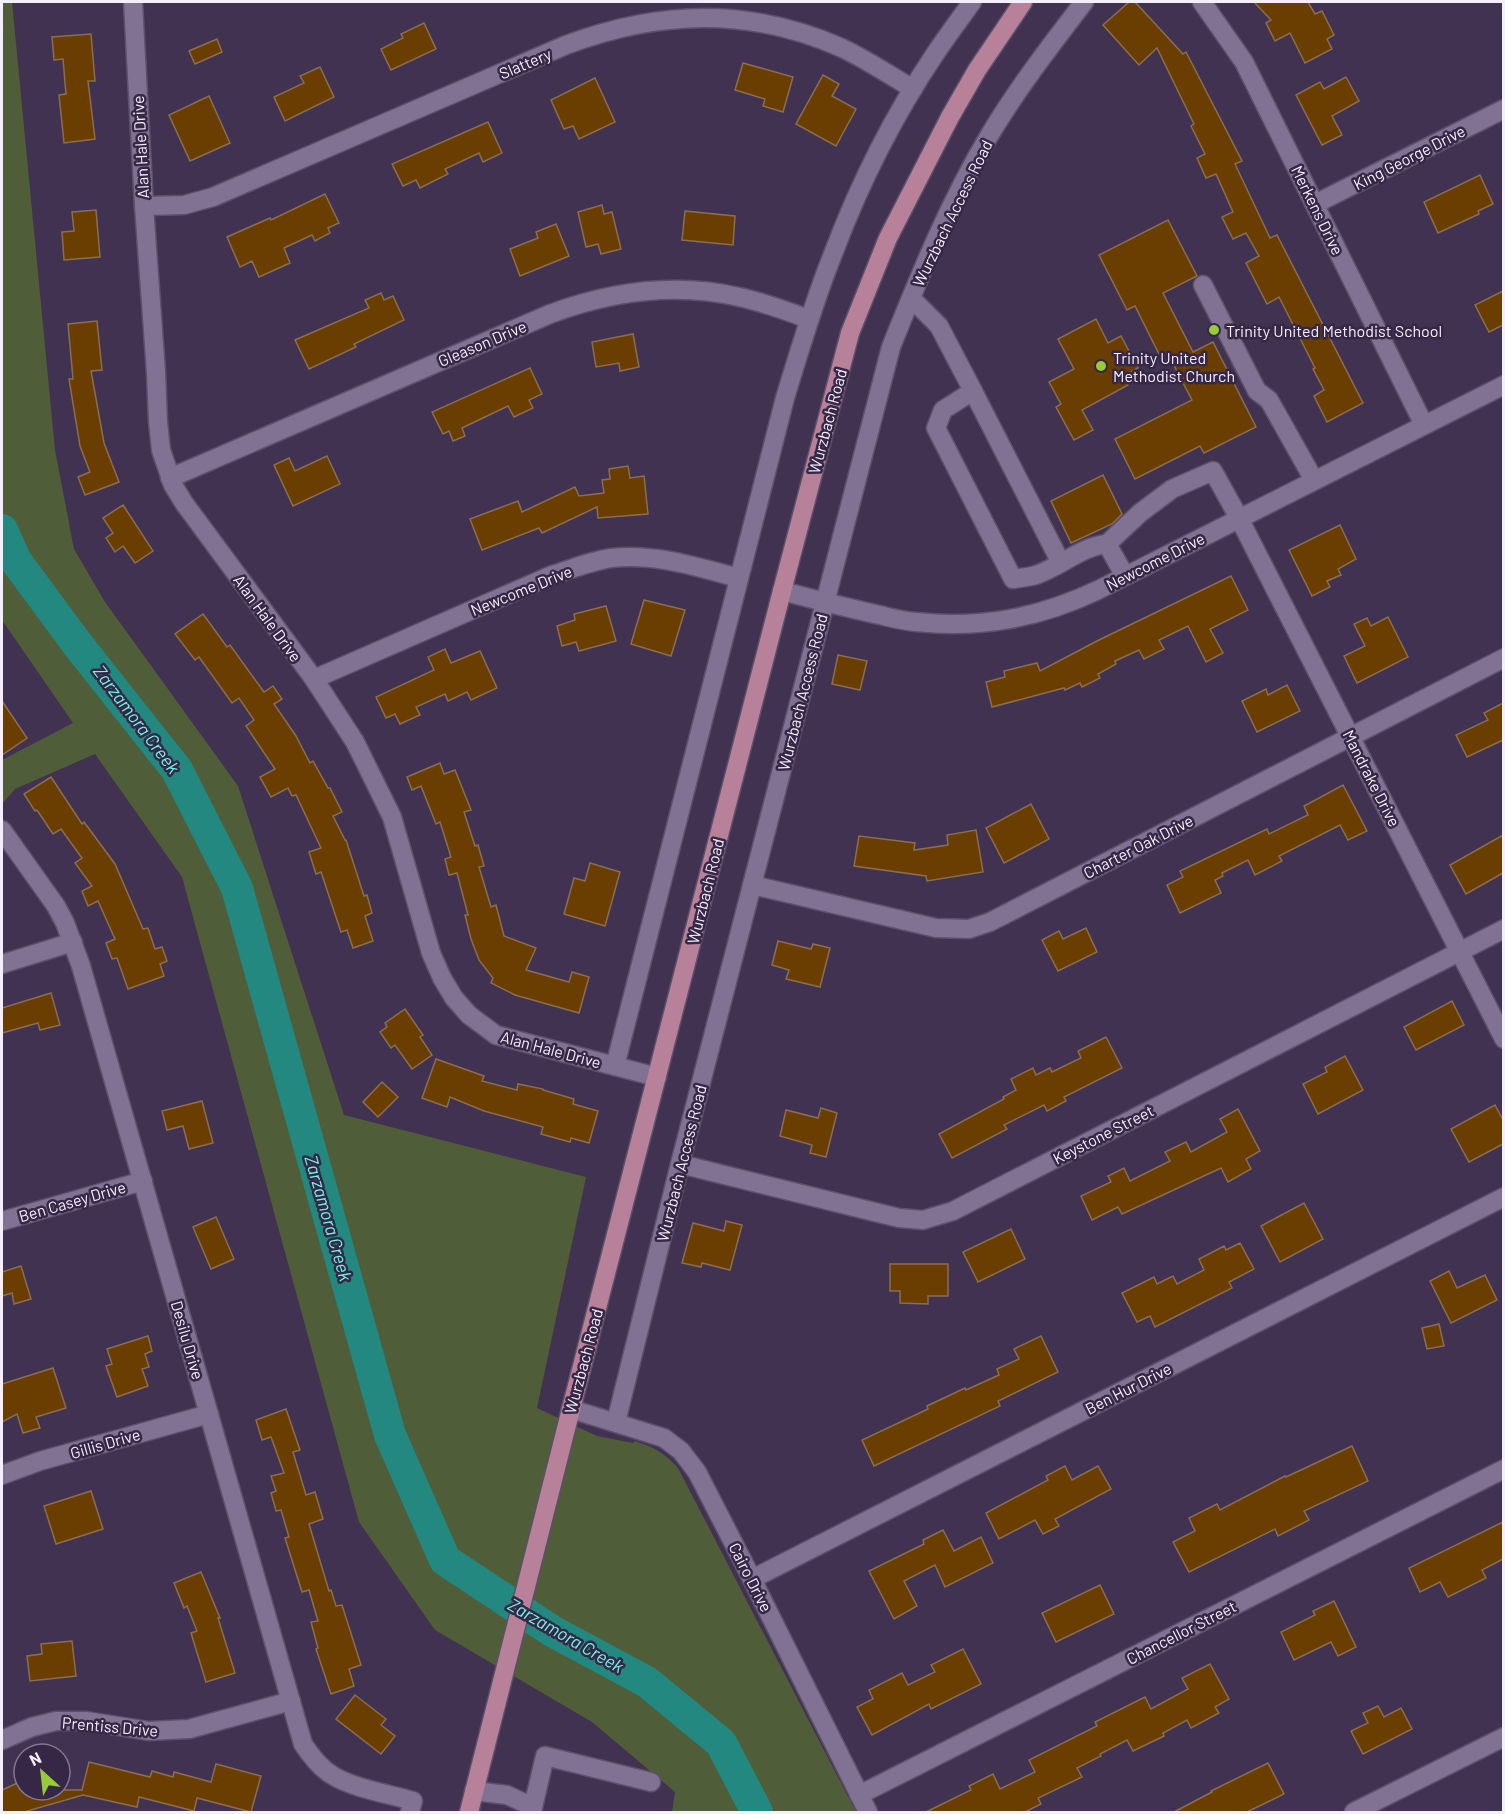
<svg xmlns="http://www.w3.org/2000/svg" width="1505" height="1814" font-family="Barlow,sans-serif">
<style>
.green{fill:#4f5e39}
.lines{fill:none;stroke-linecap:round;stroke-linejoin:round}
.river{stroke:#238880;stroke-width:32}
.building{fill:#693e00;stroke:#8b6e51;stroke-width:1.5}
.minor-casing{stroke:#5d506a;stroke-width:21}
.major-casing{stroke:#5d506a;stroke-width:21}
.minor{stroke:#817193;stroke-width:18}
.major{stroke:#b78299;stroke-width:18}
.poi-dot{fill:#99cb36;stroke:#372746;stroke-width:2}
.labels{text-anchor:middle;dominant-baseline:central;stroke-width:5;stroke-linejoin:round;paint-order:stroke}
.street-label{font-size:16px;fill:#f5eefe;stroke:#372746}
.poi-label{font-size:16px;fill:#f5eefe;stroke:#372746;text-anchor:start}
.water-label{font-size:18px;font-style:italic;fill:#6ef5e8;stroke:#372746}
</style>
<rect width="100%" height="100%" fill="#413251"/>
<path class="green" d="M2,2H12L55,450L74,549L105,602L238,786L344,1115L586,1177L537,1408L597,1436L633,1443L634,1441C652,1446 665,1453 678,1468L856,1812H672L675,1792L592,1722L435,1630L359,1522L182,877L95,754L15,789L2,804V760L73,723L2,620Z"/>
<g class="lines">
<polyline class="river" points="2,530 16,561 78,645 177,770 237,888 390,1435 445,1560 552,1631 647,1682 721,1743 757,1812"/>
</g>
<g class="building">
<polygon points="1129,2 1135,2 1183,54 1186,52 1242,161 1235,164 1270,238 1277,235 1363,403 1327,422 1314,396 1324,390 1313,369 1315,368 1279,297 1267,304 1246,263 1259,256 1246,233 1233,239 1222,217 1233,212 1216,174 1206,178 1197,158 1205,154 1191,126 1194,124 1157,48 1139,65 1103,25"/>
<polygon points="1254,2 1308,2 1315,14 1322,11 1334,35 1327,39 1332,49 1305,63 1290,33 1275,41 1266,23 1271,20"/>
<polygon points="424,23 436,49 391,70 381,49 403,38 401,34"/>
<polygon points="91,34 95,81 88,81 95,139 64,143 59,95 66,94 63,59 54,60 52,37"/>
<polygon points="217,39 222,52 195,64 189,51"/>
<polygon points="743,63 793,77 783,112 763,106 765,99 735,90"/>
<polygon points="320,67 334,97 285,121 274,97 304,83 300,76"/>
<polygon points="823,75 839,84 832,96 856,109 836,146 796,124"/>
<polygon points="1346,77 1359,101 1332,116 1342,135 1322,145 1296,95 1320,82 1324,89"/>
<polygon points="595,78 615,122 579,139 573,126 564,129 551,100"/>
<polygon points="209,96 230,143 190,161 169,115"/>
<polygon points="488,122 502,153 483,162 479,153 445,169 448,174 420,188 416,180 403,186 392,164"/>
<polygon points="1480,175 1493,204 1478,211 1479,214 1438,233 1424,202"/>
<polygon points="325,194 339,223 328,228 330,233 315,241 312,235 284,248 290,263 259,277 252,261 240,267 227,237 270,218 271,220"/>
<polygon points="602,205 604,214 612,212 621,249 601,254 598,244 586,247 578,212"/>
<polygon points="96,210 100,257 64,260 62,232 74,231 72,212"/>
<polygon points="685,211 735,216 733,245 682,240"/>
<polygon points="1168,220 1197,276 1163,293 1193,352 1213,342 1256,427 1204,453 1200,446 1135,479 1115,439 1192,400 1170,358 1163,362 1135,306 1127,310 1099,255"/>
<polygon points="556,224 569,256 520,276 510,249 538,238 536,232"/>
<polygon points="1503,291 1503,325 1489,332 1475,305"/>
<polygon points="381,293 384,300 393,296 404,320 354,344 356,347 309,369 295,340 369,308 365,300"/>
<polygon points="1096,319 1108,343 1121,336 1138,368 1123,376 1128,385 1082,410 1093,430 1074,440 1056,407 1061,404 1049,382 1074,369 1058,339"/>
<polygon points="97,321 102,370 91,371 104,443 119,482 85,495 78,477 90,472 80,446 69,379 73,379 68,324"/>
<polygon points="633,334 639,367 620,371 619,363 596,367 592,342"/>
<polygon points="530,368 542,394 529,400 533,408 514,417 508,406 462,428 465,436 453,441 449,431 443,434 432,412"/>
<polygon points="327,456 340,484 293,506 274,465 289,458 295,471"/>
<polygon points="628,466 630,478 644,476 648,514 598,518 597,507 542,533 539,528 482,550 470,519 518,501 522,512 575,487 579,496 604,493 602,480 610,479 609,469"/>
<polygon points="1103,475 1122,514 1112,524 1071,543 1051,501"/>
<polygon points="123,505 153,551 135,563 123,546 115,552 106,538 113,533 103,518"/>
<polygon points="1340,525 1356,559 1338,569 1341,575 1327,581 1330,587 1312,596 1289,550"/>
<polygon points="1231,576 1248,610 1210,629 1223,653 1206,662 1188,626 1159,640 1164,649 1144,659 1139,650 1115,661 1116,664 1098,674 1100,678 1082,687 1080,683 1065,690 1064,688 992,707 986,682 1005,677 1004,671 1037,663 1040,671 1099,640"/>
<polygon points="644,600 685,610 671,656 631,644"/>
<polygon points="606,606 616,641 579,651 576,642 562,646 557,626 575,620 574,614"/>
<polygon points="203,614 227,647 230,645 264,692 273,686 282,699 274,704 296,736 310,763 313,761 328,788 330,788 342,812 333,816 345,840 346,840 364,896 367,895 372,913 365,916 373,941 353,948 347,930 341,932 321,872 316,874 309,852 321,848 296,795 292,796 288,788 271,797 260,777 275,769 246,726 254,720 239,698 232,703 199,657 195,660 175,634"/>
<polygon points="1388,617 1408,657 1357,683 1344,656 1365,646 1354,624 1367,618 1371,626"/>
<polygon points="445,649 451,663 480,651 497,688 471,700 467,692 448,701 445,694 416,707 420,715 400,724 395,714 386,718 376,697 434,670 428,657"/>
<polygon points="838,655 867,661 860,690 832,684"/>
<polygon points="1287,685 1300,711 1257,732 1242,701 1266,689 1268,695"/>
<polygon points="2,701 27,738 2,755"/>
<polygon points="1503,703 1503,740 1467,757 1456,735 1488,720 1484,713"/>
<polygon points="440,763 444,774 455,770 471,810 464,812 475,846 478,845 484,866 479,867 491,907 496,905 504,936 536,948 526,970 569,982 572,972 589,977 579,1013 515,995 491,983 493,978 479,960 471,939 465,915 468,915 457,873 449,875 445,859 451,857 440,822 436,824 421,786 412,790 407,777"/>
<polygon points="51,777 82,824 84,822 115,864 143,929 148,928 155,949 162,947 167,961 160,964 164,976 128,989 117,958 112,959 106,943 115,939 98,901 88,906 82,891 92,886 75,863 82,858 61,829 53,834 37,810 35,811 24,794"/>
<polygon points="1343,785 1367,831 1348,840 1340,825 1279,856 1282,861 1255,875 1248,860 1222,873 1223,876 1215,880 1221,893 1180,913 1167,885 1183,877 1180,871 1267,829 1269,834 1308,815 1304,806"/>
<polygon points="1031,804 1049,839 1004,863 986,828"/>
<polygon points="976,830 983,872 927,881 926,876 854,866 859,836 915,843 914,850 948,845 947,835"/>
<polygon points="1503,835 1503,873 1466,894 1450,865"/>
<polygon points="590,863 620,872 605,926 564,914 574,878 585,881"/>
<polygon points="1086,928 1097,952 1058,971 1042,940 1059,931 1063,939"/>
<polygon points="778,941 811,949 813,944 830,948 820,987 786,979 789,970 772,965"/>
<polygon points="51,993 60,1025 40,1030 38,1023 2,1033 2,1008"/>
<polygon points="1452,1001 1464,1025 1416,1050 1404,1027"/>
<polygon points="405,1009 423,1035 420,1037 432,1055 412,1069 395,1045 391,1048 380,1032 387,1027 385,1023"/>
<polygon points="1106,1037 1122,1068 1064,1097 1066,1101 1047,1111 1044,1105 1004,1125 1007,1129 952,1158 939,1134 1004,1099 1003,1097 1016,1090 1011,1079 1033,1068 1036,1075 1050,1068 1052,1072 1081,1058 1078,1051"/>
<polygon points="1345,1056 1363,1090 1318,1114 1303,1084 1327,1072 1325,1067"/>
<polygon points="436,1059 484,1076 482,1081 517,1090 518,1084 543,1089 543,1090 574,1099 573,1104 598,1111 589,1143 571,1138 570,1142 541,1134 543,1127 484,1111 450,1097 447,1107 422,1098"/>
<polygon points="382,1082 398,1097 378,1117 363,1102"/>
<polygon points="202,1101 213,1143 189,1149 183,1126 167,1130 162,1111"/>
<polygon points="1495,1105 1503,1120 1503,1144 1469,1162 1451,1129"/>
<polygon points="821,1108 837,1113 826,1157 810,1153 812,1145 780,1136 786,1110 818,1118"/>
<polygon points="1238,1109 1260,1151 1246,1159 1251,1169 1228,1182 1221,1168 1122,1214 1118,1207 1092,1220 1081,1196 1111,1182 1108,1176 1124,1168 1130,1181 1170,1161 1165,1152 1186,1142 1191,1152 1227,1132 1220,1119"/>
<polygon points="1304,1203 1323,1239 1280,1262 1261,1226"/>
<polygon points="216,1217 234,1259 211,1269 193,1227"/>
<polygon points="726,1221 742,1225 730,1270 702,1263 701,1267 682,1263 693,1223 724,1231"/>
<polygon points="1011,1229 1025,1259 978,1282 963,1252"/>
<polygon points="1240,1243 1254,1269 1229,1282 1232,1288 1155,1327 1150,1316 1137,1322 1122,1293 1154,1277 1157,1284 1173,1276 1177,1284 1204,1270 1199,1259 1224,1246 1226,1250"/>
<polygon points="890,1264 948,1264 948,1296 928,1296 928,1304 900,1303 900,1291 890,1291"/>
<polygon points="21,1266 31,1299 14,1304 12,1293 2,1296 2,1272"/>
<polygon points="1449,1271 1457,1288 1485,1275 1497,1300 1451,1323 1430,1281"/>
<polygon points="1439,1324 1444,1346 1427,1349 1422,1328"/>
<polygon points="148,1336 152,1351 145,1354 149,1367 142,1369 148,1386 117,1397 106,1366 112,1364 107,1349"/>
<polygon points="1041,1336 1058,1372 998,1401 1000,1406 874,1466 862,1440 928,1409 927,1406 965,1388 966,1390 999,1375 997,1369 1019,1359 1014,1349"/>
<polygon points="53,1368 66,1408 36,1417 40,1428 23,1433 17,1414 2,1422 2,1384"/>
<polygon points="286,1409 300,1450 293,1452 306,1495 315,1492 323,1519 309,1524 329,1591 331,1590 336,1606 342,1605 361,1665 349,1669 354,1686 331,1694 316,1649 318,1648 311,1622 318,1621 309,1590 302,1592 285,1538 289,1537 281,1510 276,1511 271,1493 276,1491 271,1476 284,1473 271,1437 262,1440 256,1420"/>
<polygon points="1352,1446 1368,1481 1304,1511 1309,1520 1278,1536 1275,1529 1189,1572 1173,1542 1195,1531 1189,1518 1217,1504 1220,1510 1285,1476 1286,1477"/>
<polygon points="1065,1466 1072,1480 1098,1466 1111,1489 1055,1519 1059,1526 1043,1534 1035,1520 999,1539 986,1513 1048,1480 1046,1476"/>
<polygon points="91,1491 103,1529 56,1544 44,1506"/>
<polygon points="1503,1522 1503,1559 1482,1570 1486,1578 1448,1597 1440,1582 1420,1592 1409,1568"/>
<polygon points="943,1530 954,1551 981,1537 993,1563 945,1587 935,1565 904,1581 917,1606 894,1619 869,1571 924,1544 923,1540"/>
<polygon points="201,1572 220,1618 218,1618 235,1673 206,1682 191,1633 197,1631 187,1606 184,1608 174,1583"/>
<polygon points="1100,1585 1114,1614 1056,1642 1042,1613"/>
<polygon points="1334,1601 1356,1647 1338,1656 1331,1642 1294,1660 1281,1632 1315,1615 1313,1611"/>
<polygon points="72,1641 76,1676 30,1681 27,1656 42,1654 41,1644"/>
<polygon points="963,1649 981,1684 931,1709 929,1704 872,1735 857,1707 873,1699 869,1690 902,1673 908,1685 935,1672 931,1665"/>
<polygon points="1210,1664 1229,1699 1215,1707 1219,1713 1191,1728 1187,1720 1163,1733 1164,1736 1133,1751 1127,1740 1100,1754 1101,1756 1077,1768 1082,1777 1038,1798 1041,1804 1025,1812 926,1812 971,1790 969,1786 993,1774 1000,1789 1035,1772 1029,1760 1097,1726 1095,1722 1145,1697 1151,1709 1188,1689 1182,1678"/>
<polygon points="355,1695 386,1719 381,1725 395,1736 381,1754 336,1719"/>
<polygon points="1378,1706 1384,1717 1401,1708 1412,1729 1363,1754 1351,1731 1368,1723 1363,1713"/>
<polygon points="89,1762 150,1777 152,1771 173,1777 174,1772 211,1782 216,1764 261,1776 251,1812 197,1798 194,1811 139,1797 137,1807 83,1795 24,1812 2,1812 2,1790 24,1780 24,1790 82,1790"/>
<polygon points="1268,1763 1284,1794 1247,1812 1174,1812 1212,1792 1211,1791"/>
</g>
<g class="lines">
<defs>
<g id="minor">
<polyline points="133,2 144,206 156,372 158,422 161,450 173,485 184,503 314,679 355,742 392,817 431,953 442,978 454,998 469,1015 496,1035 657,1077"/>
<polyline points="1202,2 1244,62 1424,425"/>
<polyline points="1315,204 1504,109"/>
<path d="M144,206L184,205L213,197L566,45C660,10 749,7 842,48C867,60 890,75 913,89"/>
<polyline points="1203,285 1257,391 1269,400 1314,480"/>
<path d="M911,298L939,326L973,391L943,410L936,428L1013,579C1020,578 1029,577 1036,575C1060,567 1082,546 1107,544L1125,576"/>
<polyline points="973,391 1061,563"/>
<path d="M170,478L550,314C612,291 674,282 739,297C763,302 786,311 809,319"/>
<polyline points="1107,544 1140,513 1172,489 1213,471 1239,518 1350,736 1504,1039"/>
<path d="M782,591C813,599 844,607 875,614C889,617 902,621 916,622C981,629 1039,618 1098,590L1504,385"/>
<path d="M314,679L552,575C572,569 591,561 611,558C655,553 697,567 739,578"/>
<path d="M2,830L56,906L65,923L81,966L303,1744C311,1756 320,1768 332,1775C352,1788 389,1794 413,1801L410,1812"/>
<polyline points="752,885 936,928 969,929 990,922 1504,658"/>
<polyline points="2,964 73,942"/>
<path d="M615,1066L785,398C800,349 814,301 833,254C859,185 894,115 935,54C947,36 960,19 972,2"/>
<polyline points="680,1164 899,1218 923,1220 953,1211 1504,929"/>
<polyline points="2,1221 143,1181"/>
<polyline points="571,1409 664,1438 681,1451 697,1472 752,1579 868,1812"/>
<path d="M616,1422L680,1164L891,347C920,275 949,203 989,136C1017,89 1051,45 1084,2"/>
<polyline points="2,1475 40,1461 209,1414"/>
<polyline points="752,1579 1504,1197"/>
<polyline points="2,1740 32,1727 56,1721 86,1721 149,1731 189,1729 291,1701"/>
<polyline points="474,1791 507,1795 533,1807 532,1812"/>
<polyline points="859,1795 1504,1469"/>
<polyline points="533,1807 545,1756 651,1782"/>
<polyline points="1354,1812 1504,1737"/>
</g>
<polyline id="major" points="469,1812 571,1409 782,591 850,333 888,238 950,117 977,70 1023,2"/>
</defs>
<use href="#minor" class="minor-casing"/>
<use href="#major" class="major-casing"/>
<use href="#minor" class="minor"/>
<use href="#major" class="major"/>
</g>
<g class="poi-dot">
<circle cx="1214" cy="330" r="6"/>
<circle cx="1101" cy="366" r="6"/>
</g>
<g class="labels">
<g class="street-label">
<text transform="translate(525 63) rotate(-23)">Slattery</text>
<text transform="translate(140 147) rotate(-93)">Alan Hale Drive</text>
<text transform="translate(1409 157) rotate(-27)">King George Drive</text>
<text transform="translate(1318 210) rotate(64)">Merkens Drive</text>
<text transform="translate(952 213) rotate(-64)">Wurzbach Access Road</text>
<text transform="translate(482 343) rotate(-23)">Gleason Drive</text>
<text transform="translate(827 421) rotate(-75)">Wurzbach Road</text>
<text transform="translate(1155 561) rotate(-27)">Newcome Drive</text>
<text transform="translate(521 590) rotate(-22)">Newcome Drive</text>
<text transform="translate(268 618) rotate(54)">Alan Hale Drive</text>
<text transform="translate(802 692) rotate(-76)">Wurzbach Access Road</text>
<text transform="translate(1372 778) rotate(63)">Mandrake Drive</text>
<text transform="translate(1138 846) rotate(-27)">Charter Oak Drive</text>
<text transform="translate(705 891) rotate(-76)">Wurzbach Road</text>
<text transform="translate(551 1049) rotate(15)">Alan Hale Drive</text>
<text transform="translate(1103 1134) rotate(-27)">Keystone Street</text>
<text transform="translate(681 1163) rotate(-76)">Wurzbach Access Road</text>
<text transform="translate(72 1201) rotate(-16)">Ben Casey Drive</text>
<text transform="translate(188 1340) rotate(74)">Desilu Drive</text>
<text transform="translate(583 1361) rotate(-75)">Wurzbach Road</text>
<text transform="translate(1128 1388) rotate(-27)">Ben Hur Drive</text>
<text transform="translate(105 1443) rotate(-16)">Gillis Drive</text>
<text transform="translate(751 1577) rotate(63)">Cairo Drive</text>
<text transform="translate(1181 1632) rotate(-27)">Chancellor Street</text>
<text transform="translate(110 1726) rotate(5)">Prentiss Drive</text>
</g>
<g class="poi-label">
<text x="1226" y="330">Trinity United Methodist School</text>
<text x="1113" y="357">Trinity United<tspan x="1113" dy="18">Methodist Church</tspan></text>
</g>
<g class="water-label">
<text transform="translate(137 719) rotate(53)">Zarzamora Creek</text>
<text transform="translate(329 1218) rotate(74)">Zarzamora Creek</text>
<text transform="translate(566 1635) rotate(30)">Zarzamora Creek</text>
</g>
</g>
<rect width="1505" height="1814" fill="none" stroke="#f5eefe" stroke-width="6"/>
<g transform="translate(42 1772) rotate(333)"><circle r="28" fill="#372746" stroke="#837790" stroke-width="1.5"/>
<path d="M0-4.5L10 22L0 15L-10 22Z" fill="#99cb36"/>
<text y="-9" font-size="16" font-weight="bold" text-anchor="middle" fill="#f5eefe">N</text>
</g>
</svg>
